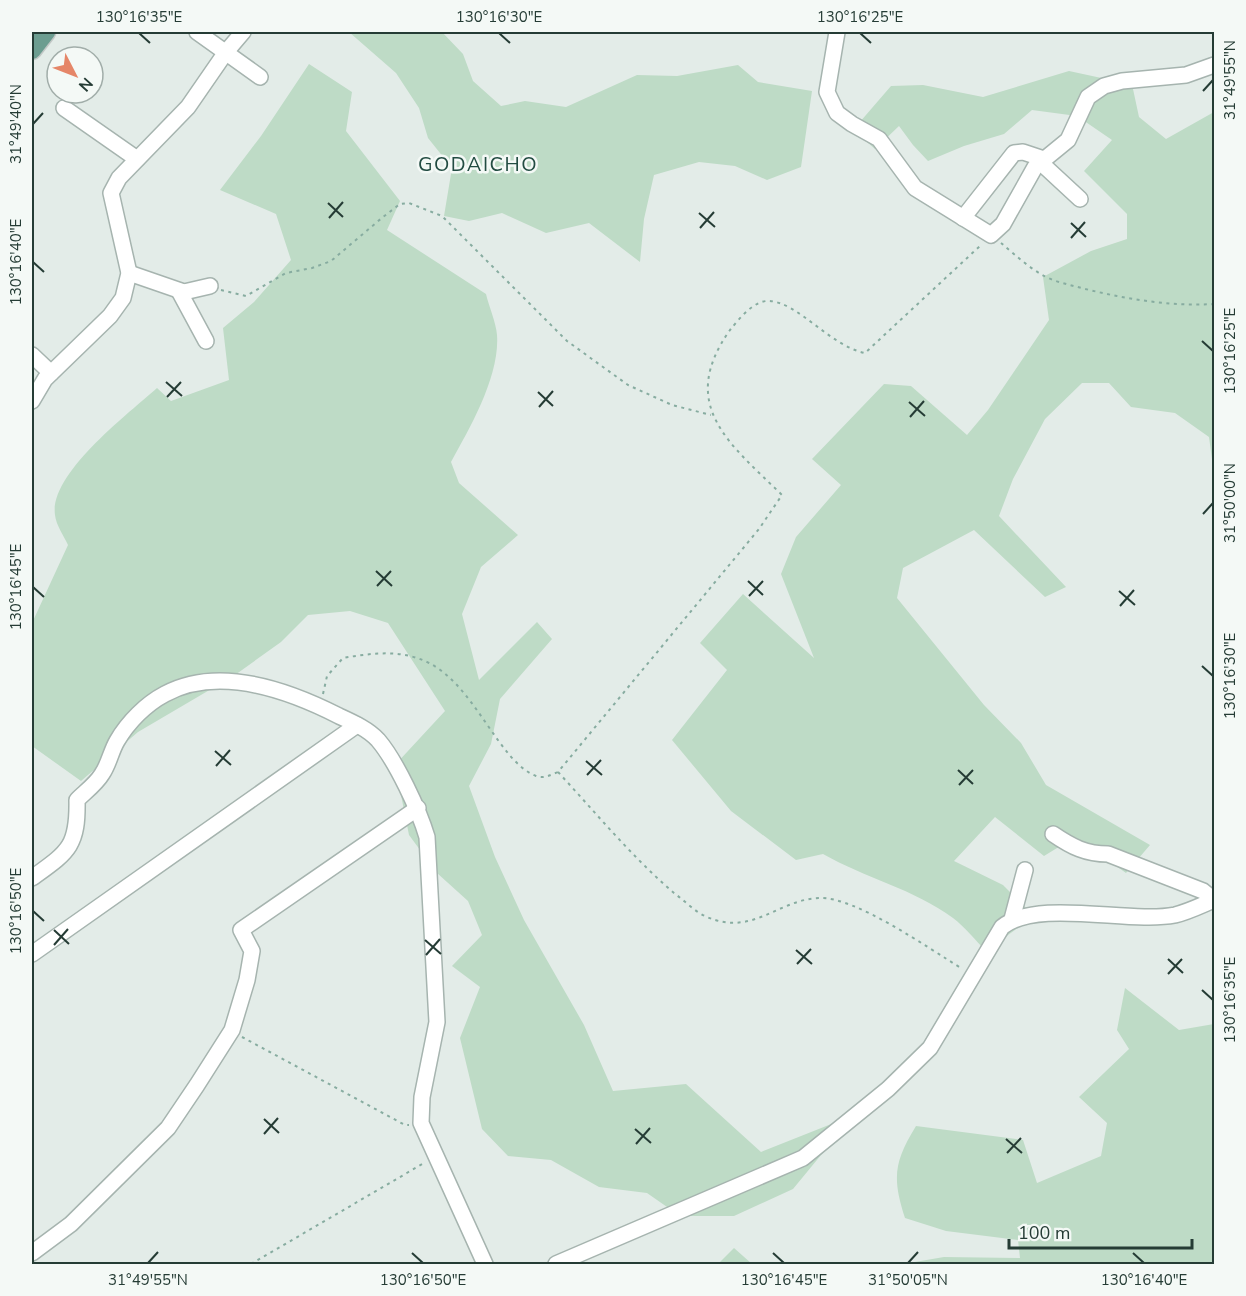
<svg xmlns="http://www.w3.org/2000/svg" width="1246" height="1296" font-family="'Nunito Sans',sans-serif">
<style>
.green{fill:#bedbc6}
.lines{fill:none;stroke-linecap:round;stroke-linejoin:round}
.minor-casing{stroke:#a6b4af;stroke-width:18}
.major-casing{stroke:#c2c8c6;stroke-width:21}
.path{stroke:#87aca0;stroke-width:2;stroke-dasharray:3 4.5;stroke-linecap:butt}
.minor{stroke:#fff;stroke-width:15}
.major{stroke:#6c9d90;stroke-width:18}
.ticks{fill:none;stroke:#253c35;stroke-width:2}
.labels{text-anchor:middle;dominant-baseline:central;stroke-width:5;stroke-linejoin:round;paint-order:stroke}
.quarter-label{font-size:20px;letter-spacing:1.5px;fill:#224c42;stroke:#f4f9f6}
.neatline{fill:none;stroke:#253c35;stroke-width:2}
.ticks-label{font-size:15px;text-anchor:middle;fill:#253c35}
</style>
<rect width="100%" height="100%" fill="#e3ece8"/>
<g class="green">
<polygon points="349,32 442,32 463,54 473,81 501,106 525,101 566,107 637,75 677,76 738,65 758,82 812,91 801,167 767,180 735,166 699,162 654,175 644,219 640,262 589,223 546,233 502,213 469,221 444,216 452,168 428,138 419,108 396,73"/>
<path d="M309,64L352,92L346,131L400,201L387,230L486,294C489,307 496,322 497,335C500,376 470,428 451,462L459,483L518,535L481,567L462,614L479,680L537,622L552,639L500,699L491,744L469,786L495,857L524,920L584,1025L613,1091L686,1084L761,1152L854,1115L793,1189L734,1216H680L647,1193L599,1187L551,1160L508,1156L482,1129L460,1038L480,987L452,966L482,935L468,901L437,873L409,835L395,765L445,711L388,623L350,611L308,615L281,642L235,675L138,732L81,781L32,746V623L68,545C64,536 56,525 55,515C49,474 128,414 157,388L171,401L229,380L223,328L254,302L291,260L276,214L220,190L261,136Z"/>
<path d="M1069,71L1106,79L1133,89L1139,117L1166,139L1214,112V474L1209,437L1175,413L1131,407L1109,383H1082L1045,419L1013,479L999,516L1066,587L1045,597L974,530L903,568L897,598L984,705L1021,743L1046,785L1150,845L1126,873L1075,837L1044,856L995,817L954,861L1003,885L1034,916L986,951C975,940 965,927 953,918C914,889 865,878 823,854L796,860L731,811L672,740L727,670L700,643L743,594L814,658L781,574L796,537L841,485L812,459L884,384L911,386L967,435L988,410L1049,320L1043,277L1091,251L1127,239V214L1084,171L1112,140L1077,116L1032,110L1004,134L964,146L928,161L913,145L899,126L875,149L853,130L891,86L923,85L983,97Z"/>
<path d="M1125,988L1179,1030L1214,1024V1264H903L944,1257L1020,1258L1018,1240L946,1231L905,1218C892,1178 894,1162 916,1126L1023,1140L1037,1183L1101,1156L1107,1123L1079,1097L1129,1049L1117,1030Z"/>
<polygon points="734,1248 752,1264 718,1264"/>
</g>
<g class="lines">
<defs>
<g id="minor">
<polyline points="197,32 260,77"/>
<polyline points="837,32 827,92 837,113 852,124 879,139 915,188 991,235 1003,224 1035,167 1068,140 1088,97 1104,86 1122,81 1186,75 1214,65"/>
<polyline points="64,108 137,159"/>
<polyline points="1040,162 1080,199"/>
<polyline points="963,218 1014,153 1023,152 1044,159"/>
<polyline points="129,273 184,292 210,286"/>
<polyline points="179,291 206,341"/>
<polyline points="32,355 51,373"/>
<polyline points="32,401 45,379 110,316 123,298 129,273 111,193 119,178 188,107 226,52 243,32"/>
<path d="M1053,834C1072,847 1086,854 1108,854L1203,891L1214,900"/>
<path d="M32,878C68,852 78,847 77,800C85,792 96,784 102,774C109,764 111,751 117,741C128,722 146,704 165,694C219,665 290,691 339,716C352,722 368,729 378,740C396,761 419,810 427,837L437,1022L422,1097L421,1123L485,1264"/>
<polyline points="1012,919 1025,870"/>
<polyline points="32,954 357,725"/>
<polyline points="32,1253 71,1224 168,1128 197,1085 232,1030 247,980 252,951 241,930 418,808"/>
<path d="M556,1264L803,1158L888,1089L930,1048L1002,927C1038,898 1129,924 1175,915C1188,912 1202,905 1214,900"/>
</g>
<polyline id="major" points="32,50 46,32"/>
</defs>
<use href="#minor" class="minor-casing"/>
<use href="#major" class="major-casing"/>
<g class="path">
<path d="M1001,243C1018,257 1037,276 1059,282C1109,296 1162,307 1214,304"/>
<polyline points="221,290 246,296 286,273 312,268 331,261 383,217 400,204 409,203 442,216 567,341 628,385 672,405 711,415"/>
<path d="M323,694L327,676L343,658C372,653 402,649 429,663C475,686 499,762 536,776C544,779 550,775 558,772L759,529L782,495C729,443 677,405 730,330C739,319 754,300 769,301C798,302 830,346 865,353L981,245"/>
<path d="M558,772C596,813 632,857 674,893C685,901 695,912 707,917C753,937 778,899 820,898C856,897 928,948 961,968"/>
<polyline points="242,1037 405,1125 409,1125"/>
<polyline points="251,1264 424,1163"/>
</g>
<use href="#minor" class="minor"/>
<use href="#major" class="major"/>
</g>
<path class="ticks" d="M139,33L150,43M499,33L510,43M860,33L871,43M1203,91L1213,80M33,124L43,113M328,203L343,217M699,213L715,227M329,218L343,202M1071,223L1086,237M700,228L714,212M1071,238L1085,222M33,262L44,272M1202,341L1213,351M166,382L182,396M538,392L553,406M167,397L181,382M909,402L925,416M539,407L553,391M910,417L924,401M1203,514L1213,503M376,571L392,586M748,581L763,595M377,586L391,571M33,587L44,597M1119,591L1135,605M749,596L763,581M1120,606L1134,590M1202,666L1213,676M215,751L231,765M586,761L602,775M216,766L230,750M958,770L973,784M587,775L601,760M959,785L973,770M33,911L44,921M54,930L69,944M425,940L441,954M54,945L68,929M796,950L812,964M426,955L440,939M1168,959L1183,973M797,964L811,949M1168,974L1182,959M1202,990L1213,1000M264,1119L279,1133M635,1129L651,1143M264,1134L278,1118M1006,1139L1022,1153M636,1144L650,1128M1007,1153L1021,1138M412,1253L423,1263M773,1253L784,1263M1133,1253L1144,1263M148,1263L158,1252M908,1263L918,1252"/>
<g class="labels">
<g class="quarter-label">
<text x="478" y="164">GODAICHO</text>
</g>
</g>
<rect width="1246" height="1296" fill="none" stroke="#f4f9f6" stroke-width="66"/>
<g transform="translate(75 75) rotate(132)"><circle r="28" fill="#f4f9f6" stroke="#a1ada9" stroke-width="1.5"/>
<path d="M0-4.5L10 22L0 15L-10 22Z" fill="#e58668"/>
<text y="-9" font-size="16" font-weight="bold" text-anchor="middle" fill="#253c35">N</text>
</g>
<path d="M1009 1239v9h183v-9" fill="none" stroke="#253c35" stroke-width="3"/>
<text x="1018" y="1239" font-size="18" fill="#253c35" stroke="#f4f9f6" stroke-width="4.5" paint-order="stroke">100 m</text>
<rect x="33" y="33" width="1180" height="1230" class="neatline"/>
<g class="ticks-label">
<text x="139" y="22">130°16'35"E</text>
<text x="499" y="22">130°16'30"E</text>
<text x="860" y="22">130°16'25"E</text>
<text transform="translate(1230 80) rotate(-90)" y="5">31°49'55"N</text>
<text transform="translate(16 124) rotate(-90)" y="5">31°49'40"N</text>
<text transform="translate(16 262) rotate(-90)" y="5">130°16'40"E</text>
<text transform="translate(1230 351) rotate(-90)" y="5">130°16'25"E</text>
<text transform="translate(1230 503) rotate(-90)" y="5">31°50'00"N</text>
<text transform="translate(16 587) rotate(-90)" y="5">130°16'45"E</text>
<text transform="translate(1230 676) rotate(-90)" y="5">130°16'30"E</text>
<text transform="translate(16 911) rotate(-90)" y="5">130°16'50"E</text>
<text transform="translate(1230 1000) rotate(-90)" y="5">130°16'35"E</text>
<text x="148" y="1285">31°49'55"N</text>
<text x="423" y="1285">130°16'50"E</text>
<text x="784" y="1285">130°16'45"E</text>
<text x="908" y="1285">31°50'05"N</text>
<text x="1144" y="1285">130°16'40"E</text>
</g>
</svg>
